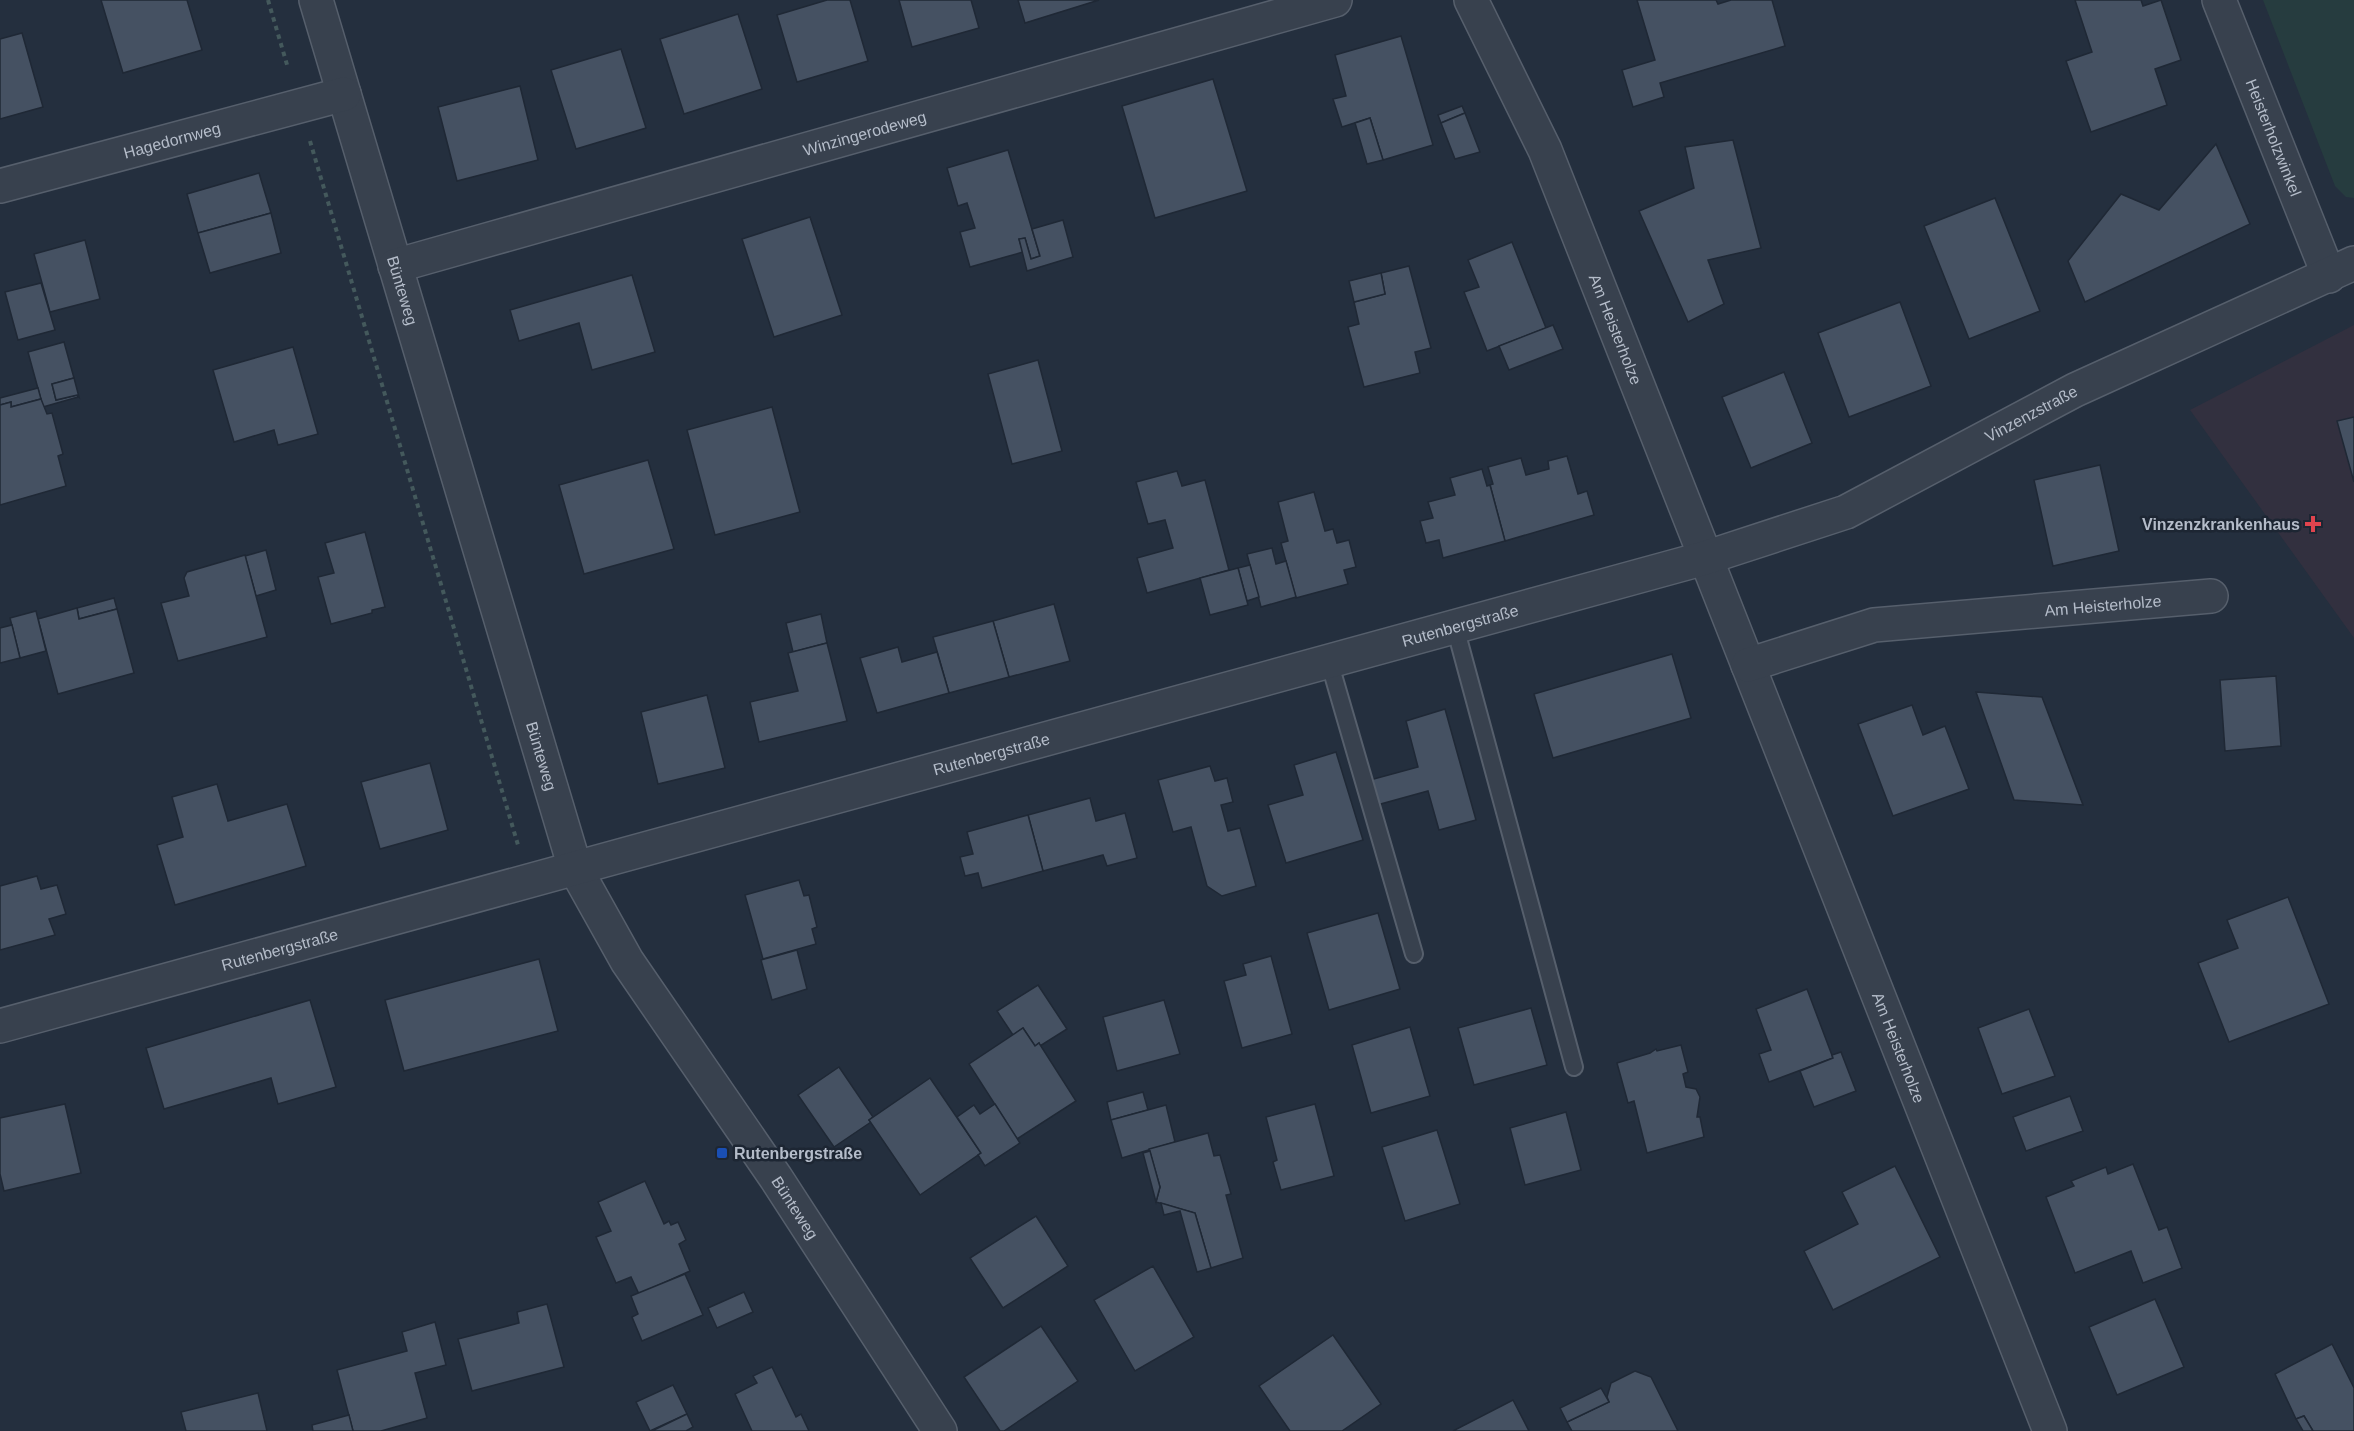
<svg xmlns="http://www.w3.org/2000/svg" width="2354" height="1431" font-family="Arial,sans-serif">
<style>
.medical{fill:#32303f}
.green{fill:#263c3f}
.building{fill:#455162;stroke:#1f2835;stroke-width:1.5}
.lines{fill:none;stroke-linecap:round;stroke-linejoin:round}
.lane-casing{stroke:#565f6c;stroke-width:20}
.street-casing{stroke:#565f6c;stroke-width:36}
.path{stroke:#44595c;stroke-width:4;stroke-dasharray:4.5 4.5;stroke-linecap:butt}
.lane{stroke:#38414e;stroke-width:16}
.street{stroke:#38414e;stroke-width:33}
.health-dot{fill:#e0444e;stroke:#1d2633;stroke-width:2}
.transit-dot{fill:#1a4fb4;stroke:#1d2633;stroke-width:2}
.labels{text-anchor:middle;dominant-baseline:central;stroke-width:5;stroke-linejoin:round;paint-order:stroke}
.street-label{font-size:16px;fill:#b4bcc9;stroke:#1d2633}
.poi-label{font-size:16px;font-weight:bold;fill:#b4bcc9;stroke:#1d2633;text-anchor:end}
</style>
<rect width="100%" height="100%" fill="#242f3e"/>
<polygon class="medical" points="2354,325 2354,638 2190,410"/>
<polygon class="green" points="2263,0 2354,0 2354,198 2346,197 2335,186"/>
<g class="building">
<polygon points="101,0 187,0 202,50 123,73"/>
<polygon points="827,0 850,0 868,61 797,82 777,15"/>
<polygon points="899,0 971,0 979,28 912,47"/>
<polygon points="1018,0 1099,0 1025,23"/>
<polygon points="1637,0 1716,0 1718,4 1731,0 1772,0 1785,46 1660,83 1664,97 1633,107 1622,70 1655,60"/>
<polygon points="2075,0 2141,0 2143,6 2161,0 2181,60 2155,69 2167,105 2091,132 2066,61 2092,52"/>
<polygon points="738,14 762,89 684,114 660,39"/>
<polygon points="22,33 43,107 0,119 0,39"/>
<polygon points="1401,36 1433,145 1383,160 1370,118 1342,127 1333,99 1346,96 1335,55"/>
<polygon points="621,49 646,128 576,149 551,70"/>
<polygon points="1213,79 1247,191 1155,218 1122,106"/>
<polygon points="520,86 538,160 457,181 438,107"/>
<polygon points="1462,106 1465,113 1441,123 1438,115"/>
<polygon points="1465,113 1480,152 1455,159 1441,123"/>
<polygon points="1370,118 1383,160 1367,164 1355,123"/>
<polygon points="1733,140 1761,248 1708,260 1724,304 1688,322 1639,211 1694,188 1685,147"/>
<polygon points="2216,144 2250,224 2085,302 2068,261 2121,194 2159,210"/>
<polygon points="1008,150 1040,256 1031,259 1025,238 1019,239 1023,252 970,267 960,232 975,228 967,203 958,206 947,168"/>
<polygon points="259,173 271,213 198,233 187,194"/>
<polygon points="1995,198 2040,311 1969,339 1924,226"/>
<polygon points="271,213 281,253 210,273 198,233"/>
<polygon points="810,217 842,315 774,337 742,239"/>
<polygon points="1063,220 1073,257 1027,271 1019,239 1025,238 1031,259 1040,256 1032,229"/>
<polygon points="85,240 100,299 50,312 34,254"/>
<polygon points="1512,242 1546,328 1487,351 1464,292 1479,287 1468,260"/>
<polygon points="1409,266 1431,348 1415,352 1420,373 1364,387 1348,327 1359,324 1354,302 1385,294 1381,273"/>
<polygon points="1381,273 1385,294 1354,302 1349,281"/>
<polygon points="632,275 655,352 592,370 579,323 519,341 510,310"/>
<polygon points="41,283 55,330 18,340 5,292"/>
<polygon points="1900,302 1931,386 1849,417 1818,333"/>
<polygon points="1553,325 1563,349 1509,370 1499,346"/>
<polygon points="64,342 74,378 52,384 56,400 77,395 78,397 43,407 28,352"/>
<polygon points="293,347 318,434 278,445 274,430 234,442 213,370"/>
<polygon points="1038,360 1062,451 1012,464 988,374"/>
<polygon points="1784,372 1812,443 1751,468 1722,397"/>
<polygon points="74,378 79,397 77,395 56,400 52,384"/>
<polygon points="38,388 41,399 11,407 11,402 0,405 0,398"/>
<polygon points="41,399 47,414 52,413 63,454 58,456 66,486 0,505 0,405 11,402 11,407"/>
<polygon points="772,407 800,512 715,535 687,430"/>
<polygon points="2354,417 2354,482 2337,421"/>
<polygon points="1567,456 1578,494 1587,491 1594,515 1505,541 1490,485 1493,484 1488,467 1521,458 1526,475 1549,469 1548,461"/>
<polygon points="648,460 674,549 584,574 559,485"/>
<polygon points="2100,465 2119,551 2053,566 2034,480"/>
<polygon points="1482,469 1487,486 1490,485 1505,541 1443,558 1439,540 1426,543 1420,521 1433,518 1428,502 1455,495 1450,478"/>
<polygon points="1177,471 1182,486 1205,480 1229,570 1147,593 1137,558 1173,548 1165,520 1148,524 1136,482"/>
<polygon points="1314,492 1325,531 1333,529 1337,543 1349,540 1356,567 1344,570 1348,584 1296,598 1281,543 1288,541 1278,502"/>
<polygon points="365,532 385,607 372,610 372,613 331,624 318,577 334,573 325,543"/>
<polygon points="1272,548 1276,564 1286,561 1296,597 1261,607 1247,554"/>
<polygon points="266,550 276,590 256,596 245,556"/>
<polygon points="245,555 267,637 178,661 161,603 189,596 184,578 187,572"/>
<polygon points="1250,565 1259,597 1247,601 1238,568"/>
<polygon points="1238,568 1248,605 1210,615 1200,578"/>
<polygon points="114,598 117,609 79,619 77,608"/>
<polygon points="1054,604 1070,661 1009,677 993,621"/>
<polygon points="77,608 79,619 117,609 134,673 58,694 38,619"/>
<polygon points="36,611 46,651 20,658 10,618"/>
<polygon points="821,614 827,643 793,652 786,623"/>
<polygon points="993,621 1009,677 949,693 933,637"/>
<polygon points="12,625 20,658 0,663 0,628"/>
<polygon points="827,643 847,721 759,742 750,702 798,691 788,653"/>
<polygon points="898,647 902,662 937,652 949,693 877,713 860,658"/>
<polygon points="1672,654 1691,718 1553,758 1534,694"/>
<polygon points="2276,676 2281,746 2225,751 2220,680"/>
<polygon points="1976,692 2042,697 2083,805 2014,800"/>
<polygon points="707,695 725,768 658,784 641,712"/>
<polygon points="1912,705 1923,735 1945,726 1969,789 1893,816 1858,724"/>
<polygon points="1445,709 1476,820 1439,830 1428,791 1377,805 1370,780 1418,767 1406,721"/>
<polygon points="1336,752 1363,840 1286,863 1268,805 1303,795 1294,765"/>
<polygon points="430,763 448,830 380,849 361,782"/>
<polygon points="1210,766 1215,781 1227,778 1233,802 1221,805 1228,831 1240,828 1256,886 1222,896 1207,886 1191,827 1173,832 1158,780"/>
<polygon points="217,784 228,821 287,804 306,866 175,905 157,845 183,837 172,797"/>
<polygon points="1090,798 1096,821 1125,813 1137,858 1107,866 1103,855 1043,871 1028,815"/>
<polygon points="1028,815 1043,871 982,888 978,873 965,876 960,857 973,854 967,832"/>
<polygon points="37,876 41,889 57,885 66,914 49,919 55,935 0,950 0,886"/>
<polygon points="799,880 804,896 809,895 817,927 812,929 816,944 763,959 745,895"/>
<polygon points="2288,897 2329,1004 2229,1042 2198,963 2238,948 2227,920"/>
<polygon points="1378,913 1400,989 1329,1010 1307,933"/>
<polygon points="797,950 807,989 772,1000 761,960"/>
<polygon points="1271,956 1292,1034 1242,1048 1224,981 1246,975 1243,964"/>
<polygon points="539,959 558,1031 404,1071 385,1000"/>
<polygon points="1038,985 1067,1029 1040,1046 1039,1043 1035,1046 1023,1028 1013,1035 997,1011"/>
<polygon points="1807,989 1833,1058 1769,1082 1759,1054 1771,1050 1756,1009"/>
<polygon points="310,1000 336,1087 278,1104 271,1078 164,1109 146,1048"/>
<polygon points="1164,1000 1180,1054 1117,1071 1103,1017"/>
<polygon points="1531,1008 1547,1065 1474,1085 1458,1028"/>
<polygon points="2029,1009 2055,1076 2002,1094 1978,1028"/>
<polygon points="1410,1027 1430,1096 1371,1113 1352,1045"/>
<polygon points="1023,1028 1035,1046 1039,1043 1076,1101 1017,1139 969,1064"/>
<polygon points="1681,1045 1688,1072 1683,1074 1686,1087 1696,1089 1700,1097 1697,1117 1700,1117 1704,1137 1647,1153 1634,1101 1628,1103 1617,1063 1650,1053 1656,1049 1657,1051"/>
<polygon points="1841,1052 1856,1091 1814,1107 1800,1071 1833,1058 1832,1055"/>
<polygon points="839,1067 873,1117 869,1120 871,1122 834,1147 798,1095"/>
<polygon points="930,1078 981,1153 920,1195 869,1120"/>
<polygon points="1143,1092 1148,1110 1111,1120 1107,1102"/>
<polygon points="2070,1096 2083,1131 2026,1151 2013,1117"/>
<polygon points="65,1104 81,1173 4,1191 0,1174 0,1118"/>
<polygon points="995,1104 1020,1143 985,1166 978,1155 981,1153 957,1117 974,1105 980,1114"/>
<polygon points="1315,1104 1334,1176 1281,1190 1273,1162 1277,1160 1266,1117"/>
<polygon points="1166,1105 1175,1142 1122,1158 1111,1120"/>
<polygon points="1566,1112 1581,1170 1525,1185 1510,1128"/>
<polygon points="1437,1130 1460,1204 1405,1221 1382,1147"/>
<polygon points="1208,1133 1214,1156 1220,1155 1231,1194 1226,1195 1243,1258 1211,1268 1195,1213 1156,1202 1160,1187 1149,1149"/>
<polygon points="1150,1151 1160,1187 1156,1202 1143,1153"/>
<polygon points="2133,1164 2159,1230 2167,1227 2182,1268 2143,1283 2131,1251 2075,1273 2046,1197 2074,1186 2071,1181 2106,1167 2108,1174"/>
<polygon points="1895,1166 1940,1257 1833,1310 1804,1251 1858,1224 1842,1192"/>
<polygon points="645,1181 664,1224 669,1221 671,1225 678,1222 686,1240 679,1244 690,1271 639,1294 631,1277 616,1283 596,1237 611,1231 598,1202"/>
<polygon points="1161,1203 1195,1213 1211,1268 1197,1272 1180,1211 1164,1215"/>
<polygon points="1036,1216 1068,1266 1003,1308 970,1258"/>
<polygon points="1153,1266 1194,1337 1135,1371 1094,1300"/>
<polygon points="685,1274 703,1315 642,1341 632,1317 638,1314 631,1296"/>
<polygon points="744,1292 753,1312 717,1328 708,1308"/>
<polygon points="2155,1299 2184,1367 2117,1395 2089,1327"/>
<polygon points="547,1304 564,1367 472,1391 458,1339 519,1323 517,1312"/>
<polygon points="435,1322 446,1365 415,1373 427,1418 381,1431 353,1431 337,1370 407,1351 402,1332"/>
<polygon points="1041,1326 1078,1381 1004,1431 1000,1431 964,1377"/>
<polygon points="1333,1335 1381,1404 1342,1431 1290,1431 1259,1386"/>
<polygon points="2332,1344 2354,1388 2354,1431 2313,1431 2304,1416 2296,1419 2275,1374"/>
<polygon points="772,1367 796,1417 801,1414 809,1431 752,1431 735,1394 757,1383 753,1376"/>
<polygon points="1635,1371 1651,1377 1678,1431 1572,1431 1567,1422 1609,1402 1607,1397 1611,1383"/>
<polygon points="673,1385 687,1414 650,1431 636,1402"/>
<polygon points="1601,1388 1609,1402 1567,1422 1560,1408"/>
<polygon points="258,1393 267,1431 186,1431 181,1412"/>
<polygon points="1513,1400 1529,1431 1453,1431"/>
<polygon points="687,1414 693,1427 686,1431 652,1431"/>
<polygon points="349,1415 353,1431 313,1431 312,1425"/>
<polygon points="2304,1416 2313,1431 2303,1431 2296,1419"/>
</g>
<g class="lines">
<defs>
<g id="lane">
<polyline points="1455,627 1574,1067"/>
<polyline points="1329,661 1414,954"/>
</g>
<g id="street">
<path id="s1" d="M316,0L575,868L627,961L776,1178L940,1431"/>
<path id="s2" d="M1471,0L1545,150L2050,1431"/>
<path id="s3" d="M2219,0L2329,276"/>
<path id="s4" d="M0,186L344,94"/>
<path id="s5" d="M395,266L1335,0"/>
<path id="s6" d="M1748,665L1874,625L2211,596"/>
<path id="s7" d="M0,1026L1705,558L1846,512L2075,390L2354,263"/>
</g>
</defs>
<use href="#lane" class="lane-casing"/>
<use href="#street" class="street-casing"/>
<g class="path">
<polyline points="268,0 288,68"/>
<polyline points="310,141 518,845"/>
</g>
<use href="#lane" class="lane"/>
<use href="#street" class="street"/>
</g>
<path class="health-dot" d="M2310 515h6v6h6v6h-6v6h-6v-6h-6v-6h6z"/>
<rect class="transit-dot" x="716" y="1147" width="12" height="12" rx="3"/>
<g class="labels">
<g class="street-label">
<text stroke="none"><textPath href="#s5" startOffset="488">Winzingerodeweg</textPath></text>
<text stroke="none"><textPath href="#s3" startOffset="148">Heisterholzwinkel</textPath></text>
<text stroke="none"><textPath href="#s4" startOffset="178">Hagedornweg</textPath></text>
<text stroke="none"><textPath href="#s1" startOffset="303">Bünteweg</textPath></text>
<text stroke="none"><textPath href="#s2" startOffset="360">Am Heisterholze</textPath></text>
<text stroke="none"><textPath href="#s7" startOffset="2126">Vinzenzstraße</textPath></text>
<text stroke="none"><textPath href="#s6" startOffset="362">Am Heisterholze</textPath></text>
<text stroke="none"><textPath href="#s7" startOffset="1514">Rutenbergstraße</textPath></text>
<text stroke="none"><textPath href="#s7" startOffset="1028">Rutenbergstraße</textPath></text>
<text stroke="none"><textPath href="#s1" startOffset="789">Bünteweg</textPath></text>
<text stroke="none"><textPath href="#s7" startOffset="290">Rutenbergstraße</textPath></text>
<text stroke="none"><textPath href="#s2" startOffset="1132">Am Heisterholze</textPath></text>
<text stroke="none"><textPath href="#s1" startOffset="1311">Bünteweg</textPath></text>
</g>
<g class="poi-label">
<text x="2300" y="524">Vinzenzkrankenhaus</text>
<text x="734" y="1153" text-anchor="start">Rutenbergstraße</text>
</g>
</g>
</svg>
